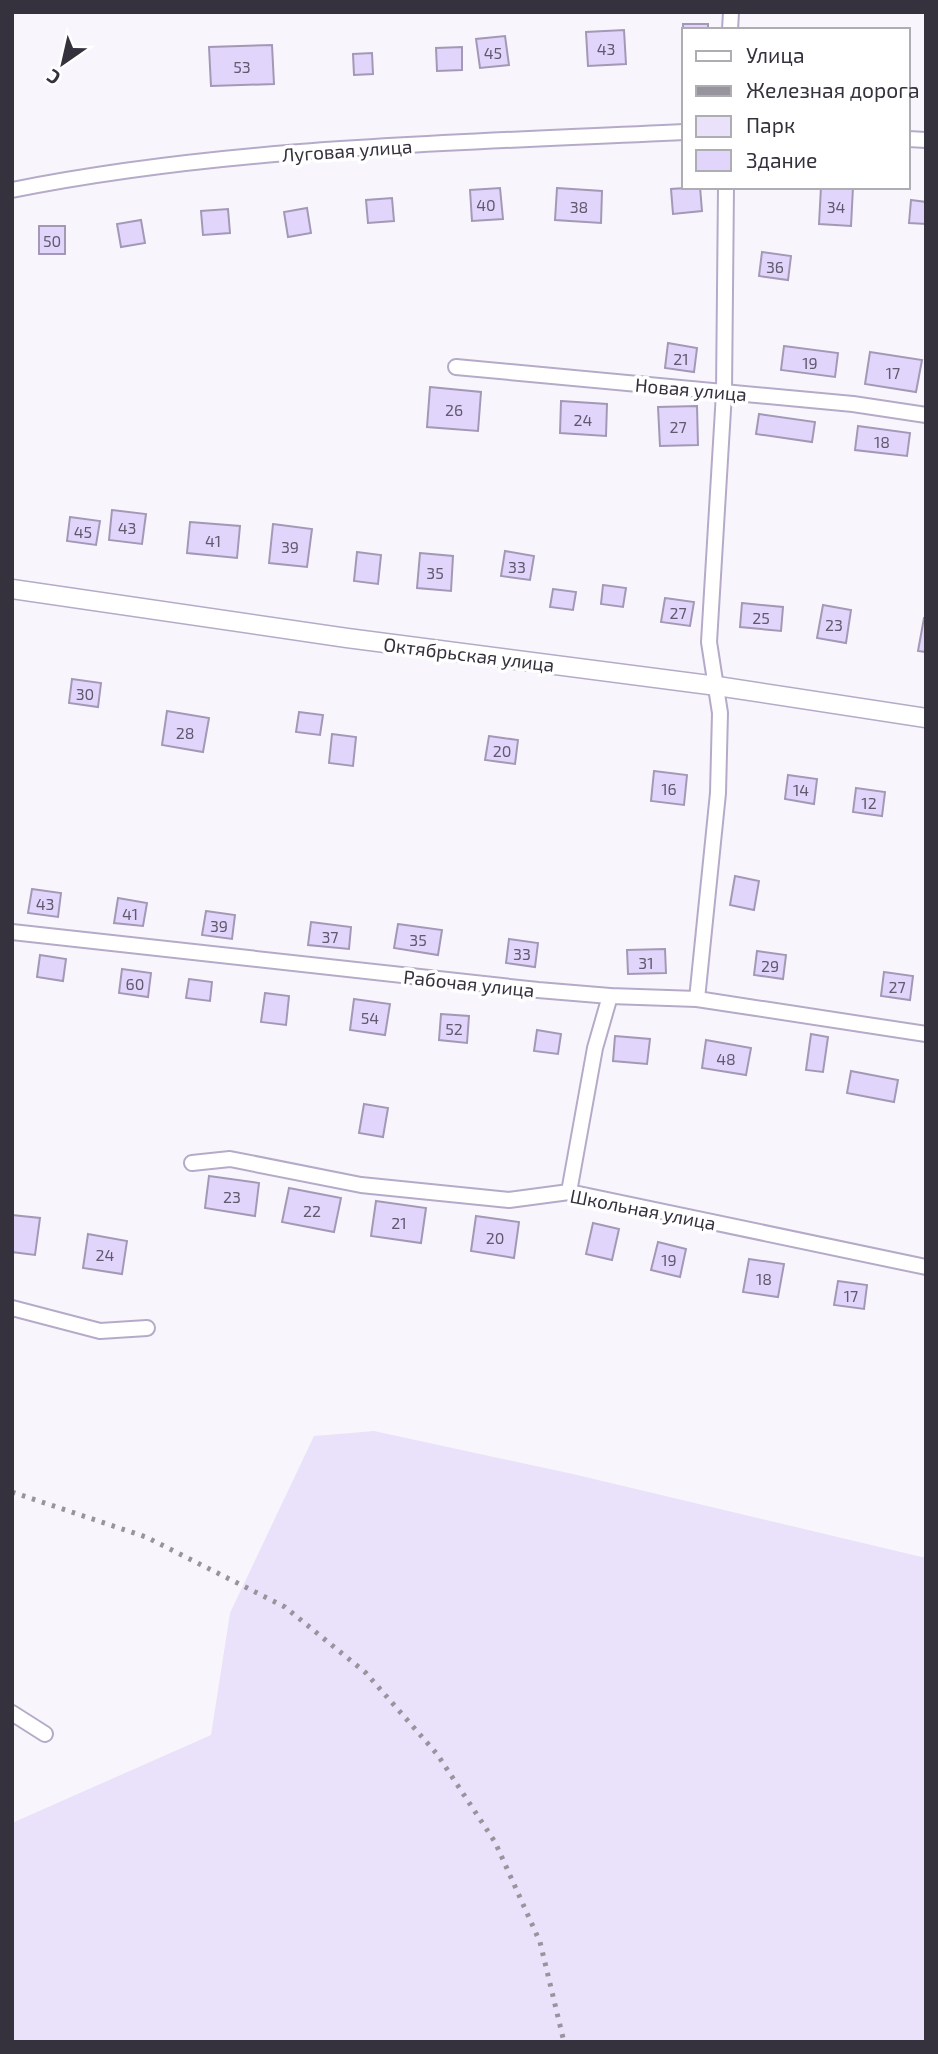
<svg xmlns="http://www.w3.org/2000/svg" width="938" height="2054" font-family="'Exo 2',sans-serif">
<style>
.green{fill:#eae2fa}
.building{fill:#e2d5fc;stroke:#a399b6;stroke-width:2}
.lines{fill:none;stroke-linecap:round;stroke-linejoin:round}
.minor-casing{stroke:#b5abc9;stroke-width:18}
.tertiary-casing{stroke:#b5abc9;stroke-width:21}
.minor{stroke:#fff;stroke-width:14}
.tertiary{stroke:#fff;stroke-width:18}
.rail{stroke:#97949d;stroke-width:5;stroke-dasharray:3.5 7;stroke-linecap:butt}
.labels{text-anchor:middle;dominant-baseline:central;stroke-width:7;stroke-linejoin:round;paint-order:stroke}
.number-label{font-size:16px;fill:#605a6d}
.street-label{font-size:19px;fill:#35313d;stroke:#fff}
</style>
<rect width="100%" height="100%" fill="#f8f6fc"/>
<polygon class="green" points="374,1431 573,1474 926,1558 926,2042 12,2042 12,1823 211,1735 230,1613 314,1436"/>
<g class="building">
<polygon points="683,24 708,24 708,30 684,30 684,53"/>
<polygon points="624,30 626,64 588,66 586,32"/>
<polygon points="505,36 509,65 480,68 476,39"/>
<polygon points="272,45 274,84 211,86 209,47"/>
<polygon points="462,47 462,70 437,71 436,48"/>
<polygon points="372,53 373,74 354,75 353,54"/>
<polygon points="700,187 702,211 673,214 671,189"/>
<polygon points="821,187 853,187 851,226 819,224"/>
<polygon points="500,188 503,219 472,221 470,190"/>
<polygon points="557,188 602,191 601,223 555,220"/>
<polygon points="392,198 394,221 368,223 366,200"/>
<polygon points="911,200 926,202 926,224 909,223"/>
<polygon points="307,208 311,233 288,237 284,212"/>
<polygon points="228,209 230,233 203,235 201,211"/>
<polygon points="141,220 145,243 121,247 117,224"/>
<rect x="39" y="226" width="26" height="28"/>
<polygon points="762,252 791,256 788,280 759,276"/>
<polygon points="668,343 697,348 694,372 665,368"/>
<polygon points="784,346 838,353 835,377 781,370"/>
<polygon points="870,352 922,360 916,392 865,384"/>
<polygon points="430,387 481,392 478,431 427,427"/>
<polygon points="561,401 607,404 606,436 560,433"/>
<polygon points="697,406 698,445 660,446 658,407"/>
<polygon points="759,414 815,422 812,442 756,434"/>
<polygon points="858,426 910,433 907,456 855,450"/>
<polygon points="112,510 146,514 142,544 109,540"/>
<polygon points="70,517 100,521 96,545 67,541"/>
<polygon points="190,522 240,526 237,558 187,553"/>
<polygon points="273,524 312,529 307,567 269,563"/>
<polygon points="505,551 534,556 530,580 501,576"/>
<polygon points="357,552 381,555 378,584 354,581"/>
<polygon points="420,553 453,556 451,591 417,588"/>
<polygon points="603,585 626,588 623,607 601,604"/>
<polygon points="553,589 576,592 573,610 550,607"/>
<polygon points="665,598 694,602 690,626 661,622"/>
<polygon points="742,603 783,607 781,631 740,627"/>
<polygon points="823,605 851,610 846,643 817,638"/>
<polygon points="924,618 926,618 926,652 918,651"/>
<polygon points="72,679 101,683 98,707 69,703"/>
<polygon points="167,711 209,718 203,752 162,745"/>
<polygon points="299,712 323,715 320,735 296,732"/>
<polygon points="332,734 356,737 353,766 329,763"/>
<polygon points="489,736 518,740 515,764 485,760"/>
<polygon points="654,771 687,775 684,805 651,801"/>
<polygon points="788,775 817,779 814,804 785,799"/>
<polygon points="856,788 885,792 882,816 853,812"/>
<polygon points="735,876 759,881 754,910 730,905"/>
<polygon points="32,889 61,893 58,917 28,913"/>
<polygon points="118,898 147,903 143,926 114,923"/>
<polygon points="206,911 235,915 232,939 202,935"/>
<polygon points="311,922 351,927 349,949 308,945"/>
<polygon points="398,924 442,930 438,955 394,948"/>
<polygon points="509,939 538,943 535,967 506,963"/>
<polygon points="665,949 666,973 628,974 627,950"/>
<polygon points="757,951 786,955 783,979 754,975"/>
<polygon points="40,955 66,959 63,981 37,977"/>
<polygon points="122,969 151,973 148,997 119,993"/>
<polygon points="884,972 913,976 910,1000 881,996"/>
<polygon points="189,979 212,982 210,1001 186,998"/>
<polygon points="265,993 289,996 286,1025 261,1022"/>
<polygon points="354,999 390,1004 385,1035 350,1030"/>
<polygon points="441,1014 469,1016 467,1043 439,1040"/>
<polygon points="537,1030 561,1034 558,1054 534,1051"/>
<polygon points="811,1034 828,1037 823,1072 806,1070"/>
<polygon points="615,1036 650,1039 647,1064 613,1061"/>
<polygon points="706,1040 751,1048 746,1075 702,1068"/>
<polygon points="851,1071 898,1080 894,1102 847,1093"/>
<polygon points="364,1104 388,1108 383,1137 359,1133"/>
<polygon points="209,1176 259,1183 255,1216 205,1208"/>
<polygon points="289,1188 341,1198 334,1232 282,1222"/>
<polygon points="376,1201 426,1208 421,1243 371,1236"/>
<polygon points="12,1215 40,1218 35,1255 12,1252"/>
<polygon points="476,1216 519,1222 514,1258 471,1251"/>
<polygon points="593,1223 619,1229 612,1260 586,1254"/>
<polygon points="88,1234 127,1241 122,1274 83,1268"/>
<polygon points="658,1242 686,1249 680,1277 651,1270"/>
<polygon points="749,1259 784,1264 778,1297 743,1292"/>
<polygon points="838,1281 867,1285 864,1309 834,1305"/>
</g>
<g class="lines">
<defs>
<g id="minor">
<polyline points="730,30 731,12"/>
<polyline points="908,139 926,140"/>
<path d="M12,190C231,146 461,143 684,132"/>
<polyline points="456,367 853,404 926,415"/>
<polyline points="12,932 538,990 610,996 697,999 926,1034"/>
<polyline points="697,999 718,793 720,713 709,642 724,393 726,187"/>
<polyline points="192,1163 230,1159 361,1185 509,1200 569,1192 926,1267"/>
<polyline points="569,1192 595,1048 610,996"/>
<polyline points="12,1308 100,1331 147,1328"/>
<polyline points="12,1713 45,1734"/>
</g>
<polyline id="tertiary" points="12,589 347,638 717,686 926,718"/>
</defs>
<use href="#minor" class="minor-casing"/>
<use href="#tertiary" class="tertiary-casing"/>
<use href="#minor" class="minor"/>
<use href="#tertiary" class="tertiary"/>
<polyline class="rail" points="12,1492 146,1537 285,1607 366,1673 437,1754 495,1842 540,1942 564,2042"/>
</g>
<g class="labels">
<g class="number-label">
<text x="606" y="48">43</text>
<text x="493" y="52">45</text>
<text x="242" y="66">53</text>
<text x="486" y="204">40</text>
<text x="579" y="206">38</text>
<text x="836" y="206">34</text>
<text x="52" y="240">50</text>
<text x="775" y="266">36</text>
<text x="681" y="358">21</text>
<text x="810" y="362">19</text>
<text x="893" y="372">17</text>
<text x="454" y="409">26</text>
<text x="583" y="419">24</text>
<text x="678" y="426">27</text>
<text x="882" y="441">18</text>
<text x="127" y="527">43</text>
<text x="83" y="531">45</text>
<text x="213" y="540">41</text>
<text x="290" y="546">39</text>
<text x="517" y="566">33</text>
<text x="435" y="572">35</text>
<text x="678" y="612">27</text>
<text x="761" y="617">25</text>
<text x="834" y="624">23</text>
<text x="85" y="693">30</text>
<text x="185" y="732">28</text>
<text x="502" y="750">20</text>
<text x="669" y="788">16</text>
<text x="801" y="789">14</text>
<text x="869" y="802">12</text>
<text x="45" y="903">43</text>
<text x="130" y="913">41</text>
<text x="219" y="925">39</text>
<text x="330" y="936">37</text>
<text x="418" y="939">35</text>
<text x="522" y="953">33</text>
<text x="646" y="962">31</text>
<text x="770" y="965">29</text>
<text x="135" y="983">60</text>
<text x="897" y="986">27</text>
<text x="370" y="1017">54</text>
<text x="454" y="1028">52</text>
<text x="726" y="1058">48</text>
<text x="232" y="1196">23</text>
<text x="312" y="1210">22</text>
<text x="399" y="1222">21</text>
<text x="495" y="1237">20</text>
<text x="105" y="1254">24</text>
<text x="669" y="1259">19</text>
<text x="764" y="1278">18</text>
<text x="851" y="1295">17</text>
</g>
<g class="street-label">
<text transform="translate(347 150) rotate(-4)">Луговая улица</text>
<text transform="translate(691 389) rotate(5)">Новая улица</text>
<text transform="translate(469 654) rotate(7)">Октябрьская улица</text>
<text transform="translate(469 983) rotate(6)">Рабочая улица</text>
<text transform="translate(643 1209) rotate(11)">Школьная улица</text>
</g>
</g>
<rect width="938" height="2054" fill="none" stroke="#35313d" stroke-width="28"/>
<rect x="682" y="28" width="228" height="161" fill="#ffffff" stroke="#aeadb1" stroke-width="2"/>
<rect x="696" y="51" width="35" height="10" fill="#ffffff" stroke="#aeadb1" stroke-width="2"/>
<text x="746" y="63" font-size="21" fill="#35313d">Улица</text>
<rect x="696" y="86" width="35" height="10" fill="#97949d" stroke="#aeadb1" stroke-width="2"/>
<text x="746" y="98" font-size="21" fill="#35313d">Железная дорога</text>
<rect x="696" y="116" width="35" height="21" fill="#eae2fa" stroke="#aeadb1" stroke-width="2"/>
<text x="746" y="133" font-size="21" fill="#35313d">Парк</text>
<rect x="696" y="150" width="35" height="21" fill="#e2d5fc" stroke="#aeadb1" stroke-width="2"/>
<text x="746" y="168" font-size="21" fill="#35313d">Здание</text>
<g transform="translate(63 63) rotate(214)" stroke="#ffffff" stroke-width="5" paint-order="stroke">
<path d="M0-5L12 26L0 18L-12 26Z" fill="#35313d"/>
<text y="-10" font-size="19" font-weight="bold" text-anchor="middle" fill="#35313d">С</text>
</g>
</svg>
